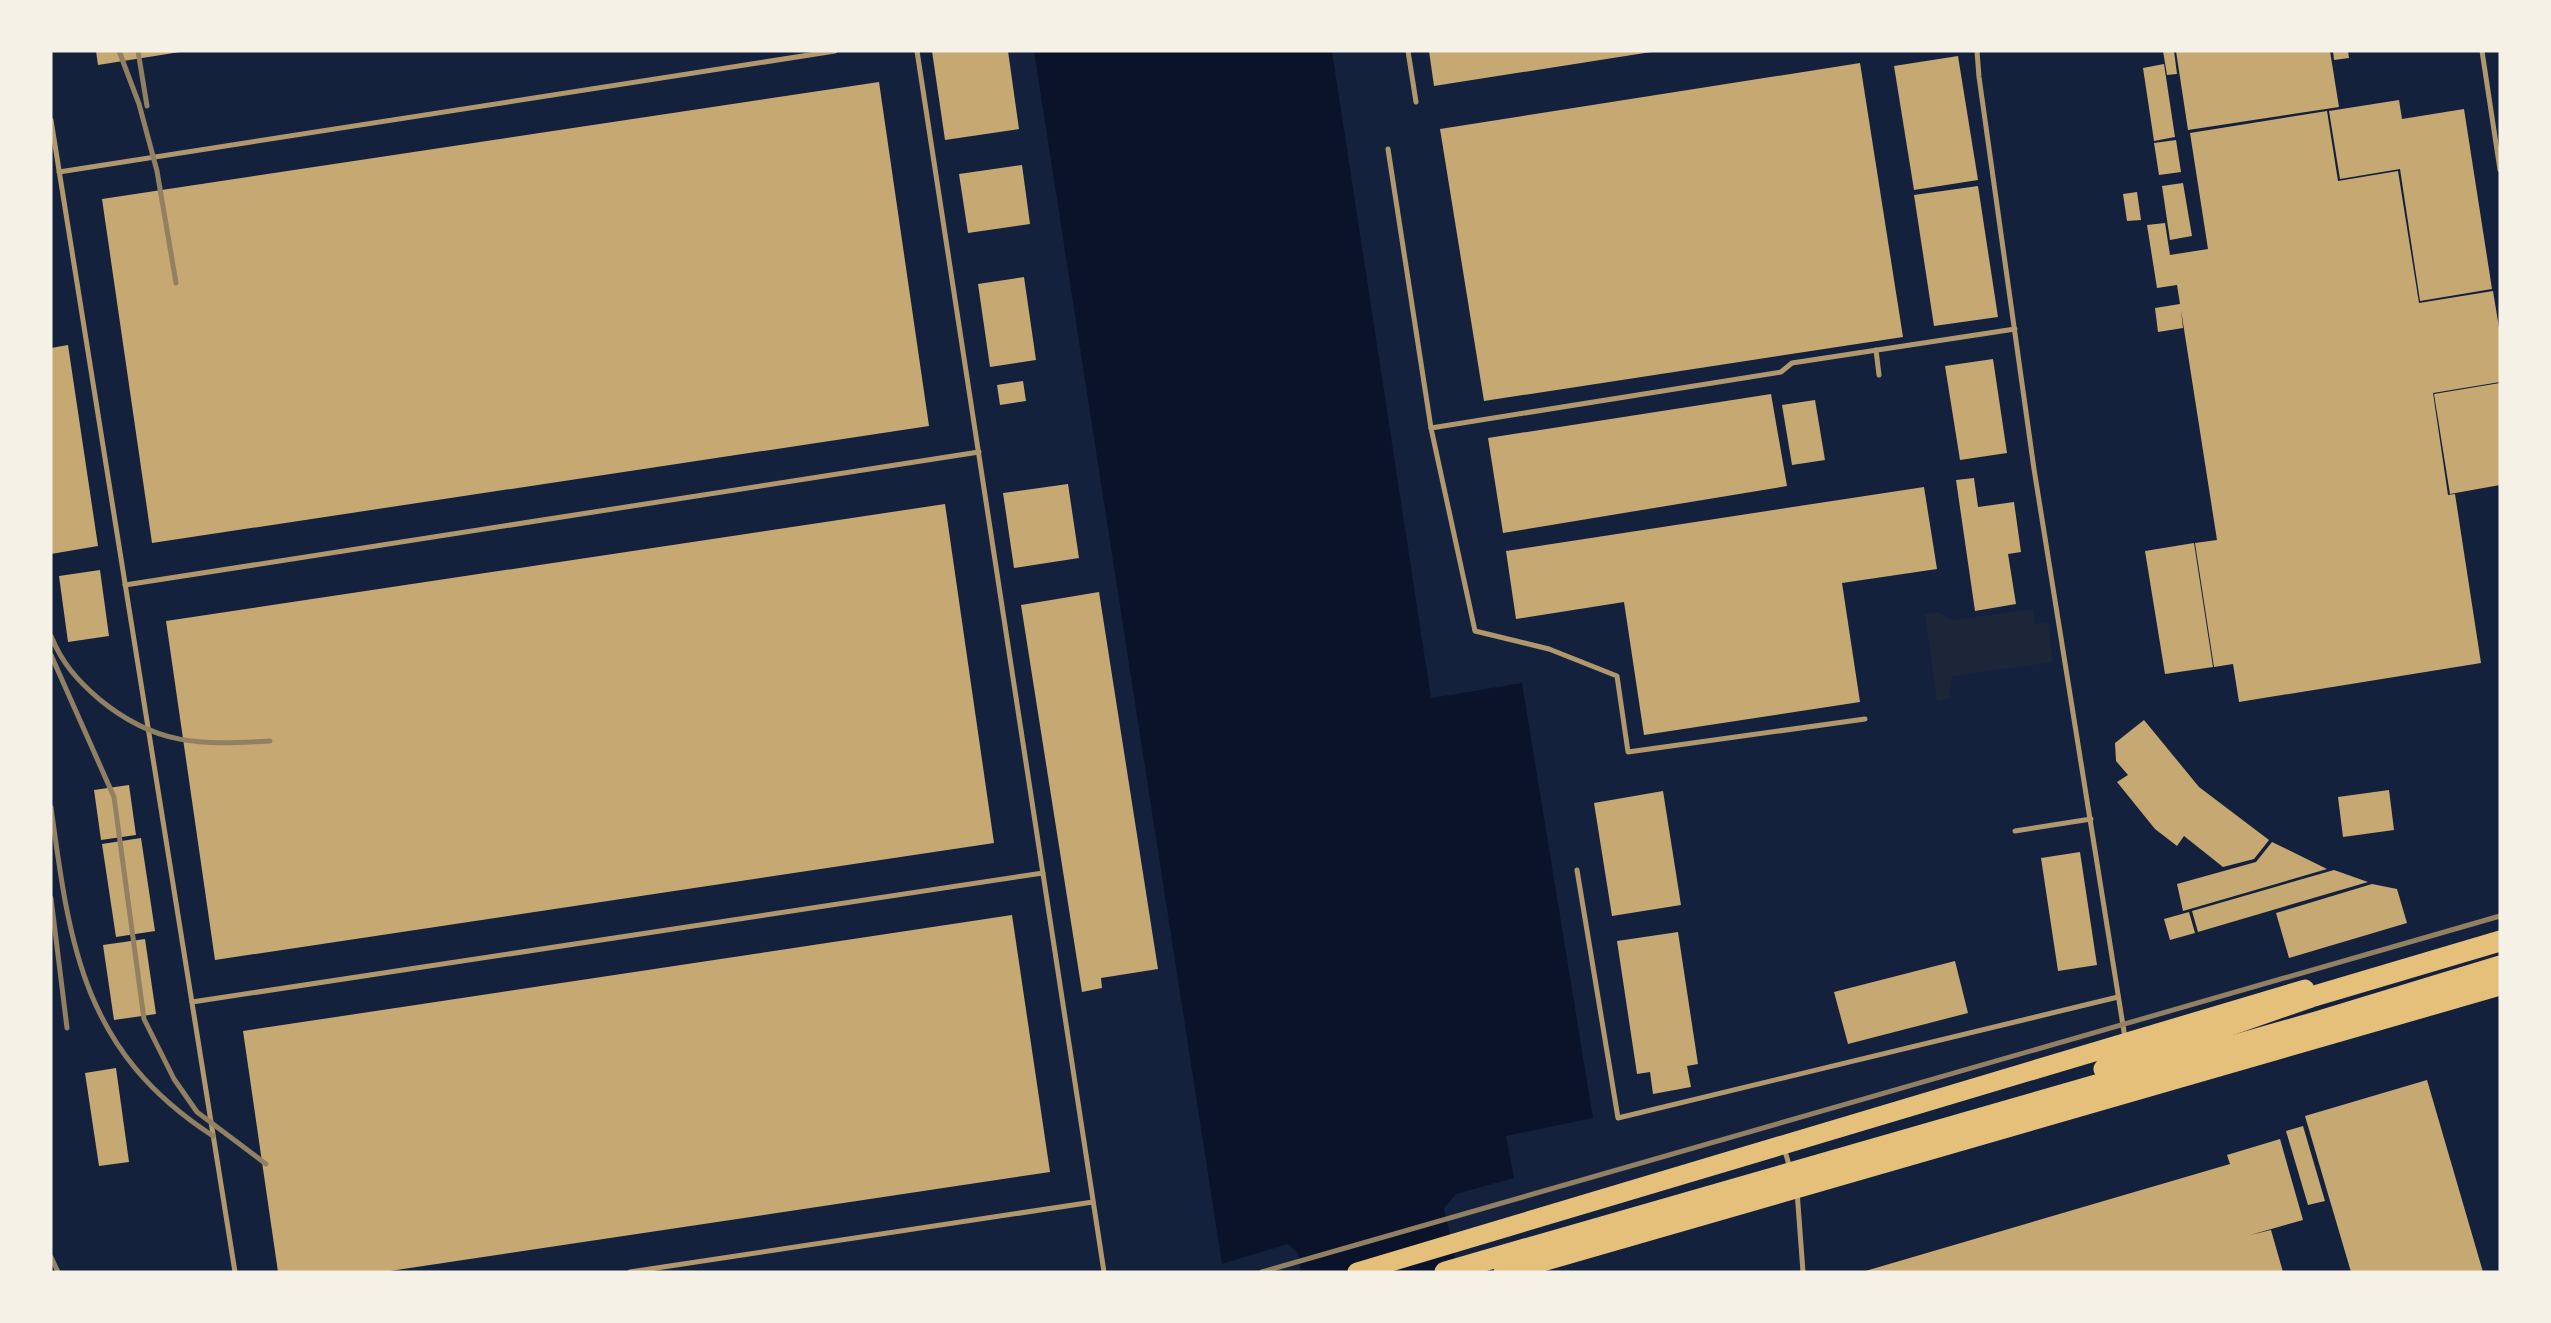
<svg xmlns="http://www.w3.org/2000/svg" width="2551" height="1323" font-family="'Titillium Web',sans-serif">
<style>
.green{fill:#1d2539}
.water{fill:#0b132b}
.building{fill:#c6a872}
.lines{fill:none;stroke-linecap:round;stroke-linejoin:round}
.service{stroke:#b1986c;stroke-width:5}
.trunk{stroke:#e5c07b;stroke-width:19}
.motorway{stroke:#e5c07b;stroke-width:21}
.rail{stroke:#918062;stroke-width:5}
</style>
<rect width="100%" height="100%" fill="#14213d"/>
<polygon class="green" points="2033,609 2035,624 2048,623 2053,662 1952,676 1949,699 1937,701 1925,614 1939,612 1952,620"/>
<polygon class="water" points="1034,51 1332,51 1431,698 1522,683 1593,1118 1506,1136 1514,1178 1456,1194 1444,1208 1458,1272 1301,1272 1298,1253 1288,1244 1222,1264"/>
<g class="building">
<polygon points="96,51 179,51 180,52 98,65"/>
<polygon points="932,51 1008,51 1019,129 945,140"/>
<polygon points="1429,51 1651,51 1651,52 1434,86"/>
<polygon points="2163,51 2174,51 2177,74 2167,75"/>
<polygon points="2176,51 2330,51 2339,107 2188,130"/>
<polygon points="2333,51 2348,51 2349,58 2334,60"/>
<polygon points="1958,56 1978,180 1914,190 1894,66"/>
<polygon points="1860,63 1903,337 1484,401 1440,129"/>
<polygon points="2164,64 2175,137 2154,141 2143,68"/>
<polygon points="879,82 929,426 152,543 102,199"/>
<polygon points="2399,100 2402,119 2464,109 2492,289 2420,301 2400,169 2340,179 2329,111"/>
<polygon points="2327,111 2338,181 2398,171 2419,303 2493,291 2500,334 2500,382 2433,393 2448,495 2455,494 2481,663 2239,702 2233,664 2214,667 2195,543 2217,540 2181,310 2183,328 2158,332 2155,308 2180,304 2177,285 2157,288 2147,225 2165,223 2170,255 2208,249 2190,133"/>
<polygon points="2176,140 2181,172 2159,175 2154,143"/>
<polygon points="1022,165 1030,224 968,233 959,174"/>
<polygon points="2183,183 2192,236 2170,240 2162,186"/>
<polygon points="1978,186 1998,317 1934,326 1914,195"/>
<polygon points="2137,192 2141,220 2127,221 2123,194"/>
<polygon points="1024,277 1036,360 990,367 978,284"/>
<polygon points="68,345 98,546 51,554 51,348"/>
<polygon points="1993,359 2007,453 1960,460 1945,366"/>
<polygon points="1023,381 1026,401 1000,405 997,385"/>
<polygon points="2500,383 2500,485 2450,494 2434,394"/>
<polygon points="1771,394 1787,486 1503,533 1488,438"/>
<polygon points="1815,400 1825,460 1792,465 1782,405"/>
<polygon points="1974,478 1978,507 2014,502 2021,552 2008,554 2016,604 1975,611 1956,480"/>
<polygon points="1068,484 1079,558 1014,568 1003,493"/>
<polygon points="1924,487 1937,569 1842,583 1860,702 1644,735 1624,602 1516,619 1506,551"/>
<polygon points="945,504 994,843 215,960 166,621"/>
<polygon points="2194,543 2213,667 2165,674 2145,551"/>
<polygon points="100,570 109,636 68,642 59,576"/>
<polygon points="1099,592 1158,969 1101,978 1102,988 1082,992 1021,605"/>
<polygon points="2144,720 2199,787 2269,840 2254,859 2223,867 2184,836 2177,846 2155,829 2117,782 2128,775 2116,761 2115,743"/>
<polygon points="129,785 136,835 101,840 94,790"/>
<polygon points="2389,790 2394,830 2343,837 2338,797"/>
<polygon points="1663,791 1681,905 1612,916 1594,803"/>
<polygon points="141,838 155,931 116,937 102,844"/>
<polygon points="2272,842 2327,869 2183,911 2177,884 2256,862"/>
<polygon points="2080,852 2097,965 2058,971 2041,858"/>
<polygon points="2334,870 2368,882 2198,932 2192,911"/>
<polygon points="2372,884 2397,889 2407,923 2289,958 2276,913"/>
<polygon points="2189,912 2195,933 2170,940 2164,919"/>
<polygon points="1012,915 1050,1172 383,1272 278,1272 243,1031"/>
<polygon points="1678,932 1698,1064 1687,1066 1691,1087 1653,1094 1650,1072 1637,1074 1617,941"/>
<polygon points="145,939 156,1014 114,1020 103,945"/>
<polygon points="1955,961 1968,1013 1848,1044 1834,992"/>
<polygon points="116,1068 129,1162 99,1166 85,1073"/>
<polygon points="2427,1080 2483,1272 2351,1272 2305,1116"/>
<polygon points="2303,1126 2325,1201 2308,1205 2286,1131"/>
<polygon points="2280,1139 2303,1220 2250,1235 2271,1230 2283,1272 1862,1272 2230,1164 2227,1155"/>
</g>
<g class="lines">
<g class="service">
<polyline points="917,51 1104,1272"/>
<polyline points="1408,51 1416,102"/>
<polyline points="1977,51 1979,77 2034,469 2125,1038"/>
<polyline points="2482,51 2500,170"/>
<polyline points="51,120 235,1272"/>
<polyline points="1388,149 1431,428"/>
<polyline points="59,172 835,51"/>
<polyline points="1876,350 1879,375"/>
<polyline points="125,585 979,452"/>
<polyline points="1865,719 1628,752 1617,676 1549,649 1475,631 1431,428 1781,372 1792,363 2015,329"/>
<polyline points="2015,831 2091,819"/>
<polyline points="1577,870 1618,1118 2118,997"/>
<polyline points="192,1002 1043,873"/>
<polyline points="1784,1148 1790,1168"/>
<polyline points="1797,1191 1803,1272"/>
<polyline points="630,1272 1093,1202"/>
</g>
<polyline class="trunk" points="1357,1272 2305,989"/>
<g class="motorway">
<polyline points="2104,1069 2311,997 2500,941"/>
<polyline points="1445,1272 2316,1022 2500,966"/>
<polyline points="1504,1272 2500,985"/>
</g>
<g class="rail">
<polyline points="119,51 139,104 157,171 176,283"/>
<polyline points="138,51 147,106"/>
<path d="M51,636C62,663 77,680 99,699C156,746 200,745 270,741"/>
<polyline points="51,655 114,797 144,1019 174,1079 197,1112 266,1164"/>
<path d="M51,807C70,949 84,1052 213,1136"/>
<polyline points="51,898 67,1028"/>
<polyline points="51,1257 58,1272"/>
<polyline points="1262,1272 2500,916"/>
</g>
</g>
<rect width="2551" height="1323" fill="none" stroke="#f6f1e7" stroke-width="105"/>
</svg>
